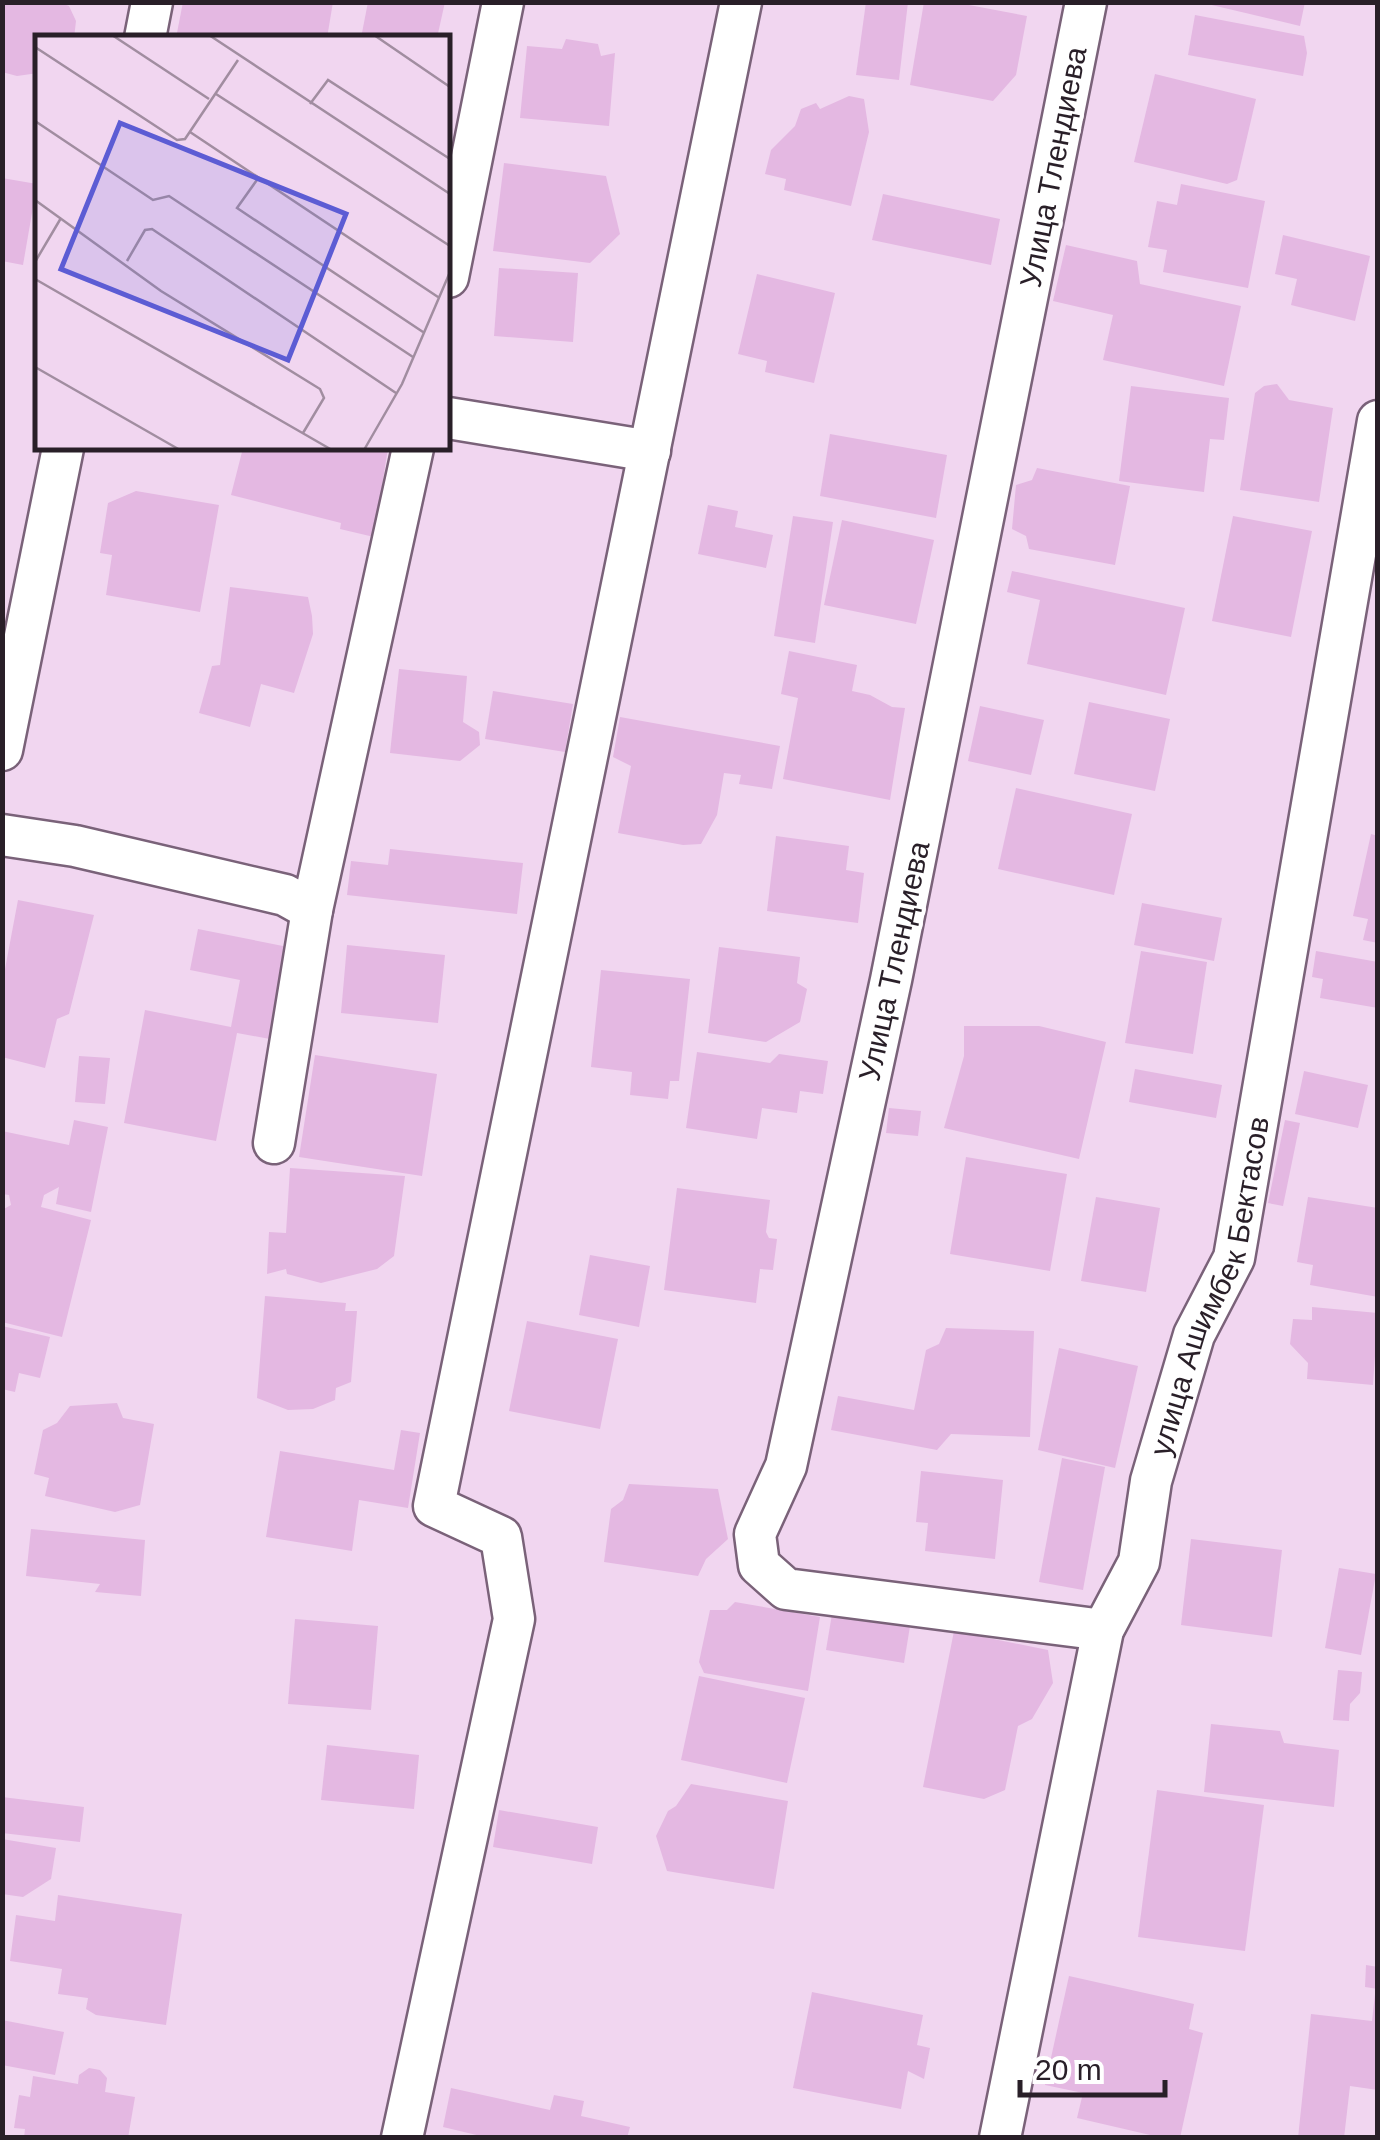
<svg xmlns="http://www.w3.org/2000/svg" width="1380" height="2140" font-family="Helvetica,sans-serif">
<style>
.building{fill:#e4b8e2}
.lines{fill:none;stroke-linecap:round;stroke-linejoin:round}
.street-casing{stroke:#7a6279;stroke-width:45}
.street{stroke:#fff;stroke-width:40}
.labels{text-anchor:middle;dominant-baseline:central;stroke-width:8;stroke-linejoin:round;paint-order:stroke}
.street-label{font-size:30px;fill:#291f28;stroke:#fff}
.inset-road{fill:none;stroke:#a18da0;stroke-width:2.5}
.view{fill:#5c5cd4;fill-opacity:0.15;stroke:#5c5cd4;stroke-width:5}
.inset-edge{fill:none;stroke:#291f28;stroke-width:5}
</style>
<rect width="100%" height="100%" fill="#f1d6f0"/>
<g class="building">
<polygon points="2,2 58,2 69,6 76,21 74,38 38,38 38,73 17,76 2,72"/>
<polygon points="183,2 333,2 327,38 176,38"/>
<polygon points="368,2 445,2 437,38 361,38"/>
<polygon points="866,2 908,2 899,80 856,75"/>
<polygon points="924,2 953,2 1027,16 1016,75 993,101 910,85"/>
<polygon points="1199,2 1305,2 1300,26"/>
<polygon points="1195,15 1304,36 1307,53 1303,76 1188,55"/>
<polygon points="566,39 598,44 601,56 615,53 609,126 520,118 527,46 562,49"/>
<polygon points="1155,74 1256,99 1237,180 1227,184 1134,162"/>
<polygon points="849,96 864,99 869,132 851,206 784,190 786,179 765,174 771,150 795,126 801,109 816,103 820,109"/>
<polygon points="504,163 606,176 620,234 590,263 493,251"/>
<polygon points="2,178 37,184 23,265 2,261"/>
<polygon points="1181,184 1265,201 1248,288 1163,272 1167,250 1148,247 1157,201 1177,205"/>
<polygon points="883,194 1000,219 991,265 872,240"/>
<polygon points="1283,235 1370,256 1355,321 1291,305 1297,279 1275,274"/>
<polygon points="1066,245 1137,261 1140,284 1241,306 1224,386 1103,360 1113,315 1053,301"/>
<polygon points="499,268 578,273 573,342 494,336"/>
<polygon points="757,274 835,293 814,383 765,372 767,361 738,354"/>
<polygon points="1277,384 1289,400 1333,408 1319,502 1240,490 1255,393 1264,386"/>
<polygon points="1131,386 1229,398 1224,440 1210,439 1204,492 1119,481"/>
<polygon points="830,434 947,455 936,518 820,496"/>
<polygon points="243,448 388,448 374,537 340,529 341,523 231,495"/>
<polygon points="1037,468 1130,486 1115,565 1029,549 1026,536 1012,529 1016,485 1032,480"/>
<polygon points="136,491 219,505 200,612 106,595 112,555 100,553 108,503"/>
<polygon points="708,505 738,511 735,527 773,535 766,568 698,554"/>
<polygon points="793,516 833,522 815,643 774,636"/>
<polygon points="1233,516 1312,531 1291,637 1212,621"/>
<polygon points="842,520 934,540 916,624 824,605"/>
<polygon points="1012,571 1185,608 1166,695 1027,664 1040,600 1007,592"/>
<polygon points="230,587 308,597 312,616 313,634 294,693 261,684 250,727 199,713 212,666 220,665"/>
<polygon points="789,651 857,665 852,691 870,695 892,707 905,708 890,800 783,779 798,698 781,694"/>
<polygon points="399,669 467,676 463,722 479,732 480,745 460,761 390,753"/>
<polygon points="493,691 573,704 565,752 485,739"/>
<polygon points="1089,702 1170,719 1155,791 1074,774"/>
<polygon points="980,706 1044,720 1031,775 968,761"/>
<polygon points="620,717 780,746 772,789 739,784 741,775 724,773 717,815 701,844 683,845 618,833 631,766 613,757"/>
<polygon points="1016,788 1132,814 1114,895 998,869"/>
<polygon points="1371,834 1378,836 1378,943 1363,940 1368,919 1353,916"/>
<polygon points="776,836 849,846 846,870 864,873 858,923 767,911"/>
<polygon points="390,849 523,863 517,914 347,895 351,861 388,865"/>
<polygon points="18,900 94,915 69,1014 57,1019 45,1068 2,1057 2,985"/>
<polygon points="1142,903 1222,918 1214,961 1134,945"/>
<polygon points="198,929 288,947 270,1039 237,1033 216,1141 124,1123 145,1010 231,1027 240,980 190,970"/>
<polygon points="347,945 445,955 438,1023 341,1013"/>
<polygon points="719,947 800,957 797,983 807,989 800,1022 766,1042 708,1033"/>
<polygon points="1141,951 1207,962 1193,1054 1125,1043"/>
<polygon points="1316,951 1378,962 1378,1008 1320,998 1323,979 1312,977"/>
<polygon points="601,970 690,979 679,1081 670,1081 668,1099 630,1095 632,1072 591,1067"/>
<polygon points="964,1026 1039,1026 1106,1042 1079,1159 944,1128 964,1056"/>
<polygon points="697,1052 770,1063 779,1054 828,1061 823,1094 800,1091 797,1113 762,1108 757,1139 686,1128"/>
<polygon points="315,1055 437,1074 422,1176 299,1157"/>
<polygon points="79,1056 110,1058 105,1104 75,1102"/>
<polygon points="1135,1069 1222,1085 1216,1118 1129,1102"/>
<polygon points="1304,1071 1368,1085 1358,1128 1295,1114"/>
<polygon points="889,1108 921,1111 918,1136 886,1133"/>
<polygon points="74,1120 108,1127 91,1212 56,1204 59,1187 44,1195 41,1207 91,1220 62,1337 2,1322 2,1210 11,1205 9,1195 2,1194 2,1131 69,1145"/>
<polygon points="1285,1120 1300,1123 1283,1206 1268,1203"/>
<polygon points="966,1157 1067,1174 1050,1271 950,1254"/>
<polygon points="290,1168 405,1176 394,1256 377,1269 321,1283 287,1274 286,1269 267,1274 269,1232 286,1233"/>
<polygon points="677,1188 770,1200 766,1232 769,1238 777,1239 773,1270 760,1269 756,1303 664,1290"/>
<polygon points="1096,1197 1160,1208 1146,1292 1081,1281"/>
<polygon points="1308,1197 1378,1208 1378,1297 1310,1285 1313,1265 1297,1262"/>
<polygon points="590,1255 650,1266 639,1327 579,1315"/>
<polygon points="265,1296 346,1303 345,1311 357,1311 351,1382 336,1388 335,1400 313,1409 288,1410 257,1398"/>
<polygon points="1312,1307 1378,1313 1373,1385 1307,1379 1308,1363 1290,1344 1293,1319 1312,1320"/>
<polygon points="527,1321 618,1339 600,1429 509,1411"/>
<polygon points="2,1326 50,1337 40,1378 19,1373 15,1392 2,1389"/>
<polygon points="946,1328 1034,1331 1030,1437 951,1434 937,1450 831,1430 838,1396 914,1410 926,1350 939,1344"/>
<polygon points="1059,1348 1138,1366 1115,1468 1038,1450"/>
<polygon points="117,1403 123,1418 154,1424 140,1505 115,1512 45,1496 49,1478 34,1474 43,1430 57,1423 70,1406"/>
<polygon points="401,1430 420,1433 408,1508 359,1500 352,1551 266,1537 280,1451 394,1470"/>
<polygon points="1062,1458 1105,1467 1083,1590 1039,1582"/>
<polygon points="921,1471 1003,1480 995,1559 925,1551 928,1523 916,1522"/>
<polygon points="629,1484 718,1489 728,1539 706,1559 698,1576 604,1562 611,1509 623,1500"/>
<polygon points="31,1529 145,1540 141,1596 95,1592 100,1584 26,1576"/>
<polygon points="1191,1539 1282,1550 1272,1637 1181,1625"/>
<polygon points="1339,1568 1376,1574 1361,1655 1325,1648"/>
<polygon points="735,1602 820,1617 808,1691 704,1673 699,1662 710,1610 727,1610"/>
<polygon points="834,1602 912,1614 904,1663 826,1650"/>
<polygon points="295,1619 378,1626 371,1710 288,1704"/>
<polygon points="954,1631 1048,1650 1053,1683 1032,1719 1018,1726 1005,1790 984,1799 923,1787"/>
<polygon points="1338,1670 1362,1672 1360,1693 1350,1704 1349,1721 1333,1720"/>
<polygon points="699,1676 805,1698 787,1783 681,1760"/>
<polygon points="1211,1724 1280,1731 1284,1743 1339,1750 1334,1807 1204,1792"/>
<polygon points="327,1745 419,1755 414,1809 321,1800"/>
<polygon points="691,1784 788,1801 774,1889 667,1871 656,1836 668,1811 676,1806"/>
<polygon points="1157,1790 1264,1805 1245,1951 1138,1937"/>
<polygon points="2,1797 84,1807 80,1842 2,1833"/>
<polygon points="499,1810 598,1827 592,1864 493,1847"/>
<polygon points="2,1839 56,1848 51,1879 23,1897 2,1894"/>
<polygon points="58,1895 182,1914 166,2025 96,2015 86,2009 88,1998 58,1994 62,1969 10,1961 16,1915 55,1921"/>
<polygon points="1366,1965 1378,1967 1378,1989 1365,1987"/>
<polygon points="1069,1976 1194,2004 1189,2029 1203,2033 1180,2138 1163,2138 1077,2118 1083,2093 1045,2085"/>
<polygon points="812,1992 923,2015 917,2045 930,2048 924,2079 908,2071 901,2109 793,2088"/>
<polygon points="1375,1994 1378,1994 1378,2090 1350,2086 1344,2138 1298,2138 1311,2014 1372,2021"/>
<polygon points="2,2020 64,2032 55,2075 2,2065"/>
<polygon points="89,2068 100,2070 107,2078 105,2092 135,2097 128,2138 24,2138 25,2129 14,2128 19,2095 30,2097 33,2076 78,2084 79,2075"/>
<polygon points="451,2088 550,2110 554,2095 584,2101 581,2116 630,2127 627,2138 489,2138 443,2127"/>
</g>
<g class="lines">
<defs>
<g id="street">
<polyline points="1086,2 891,980 786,1466 755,1534 759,1565 786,1589 1103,1630"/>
<polyline points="145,38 152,2"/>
<polyline points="448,277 503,2"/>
<polyline points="448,418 650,451"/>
<polyline points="2,750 63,448"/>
<polyline points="2,835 75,846 285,895 312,910 413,448"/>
<polyline points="274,1143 312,910"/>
<polyline points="402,2138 514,1619 501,1537 434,1506 741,2"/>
<path id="s1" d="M1000,2138L1103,1630L1139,1562L1151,1481L1194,1335L1234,1258L1378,421"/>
</g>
</defs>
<use href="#street" class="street-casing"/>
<use href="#street" class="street"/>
</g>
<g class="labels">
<g class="street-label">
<text transform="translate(1053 167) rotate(-79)">Улица Тлендиева</text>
<text transform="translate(894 961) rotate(-78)">Улица Тлендиева</text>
<text stroke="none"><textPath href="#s1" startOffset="882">улица Ашимбек Бектасов</textPath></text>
</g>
</g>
<g transform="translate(35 35)">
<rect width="415" height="415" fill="#f1d6f0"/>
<path class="inset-road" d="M77,0L174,64M174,0L415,159M339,0L415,52M0,12L142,105L150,104L203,25M181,59L415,211M275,69L293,45L415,124M0,86L118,165L134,161L378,322M155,97L403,262M224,142L202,173L388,297M0,165L126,256L285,354L289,363L268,398M92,226L110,195L117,194L361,358M0,227L26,183M0,244L297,415M0,332L145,415M329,415L367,349L415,237"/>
<path class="view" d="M85,88L311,179L253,325L26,234Z"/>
<rect width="415" height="415" class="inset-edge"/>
</g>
<rect width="1380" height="2140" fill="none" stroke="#291f28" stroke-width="10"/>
<path d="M1020 2080v15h145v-15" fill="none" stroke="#291f28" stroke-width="5"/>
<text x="1035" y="2080" font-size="30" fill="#291f28" stroke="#ffffff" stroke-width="8" paint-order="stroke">20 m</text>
</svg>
